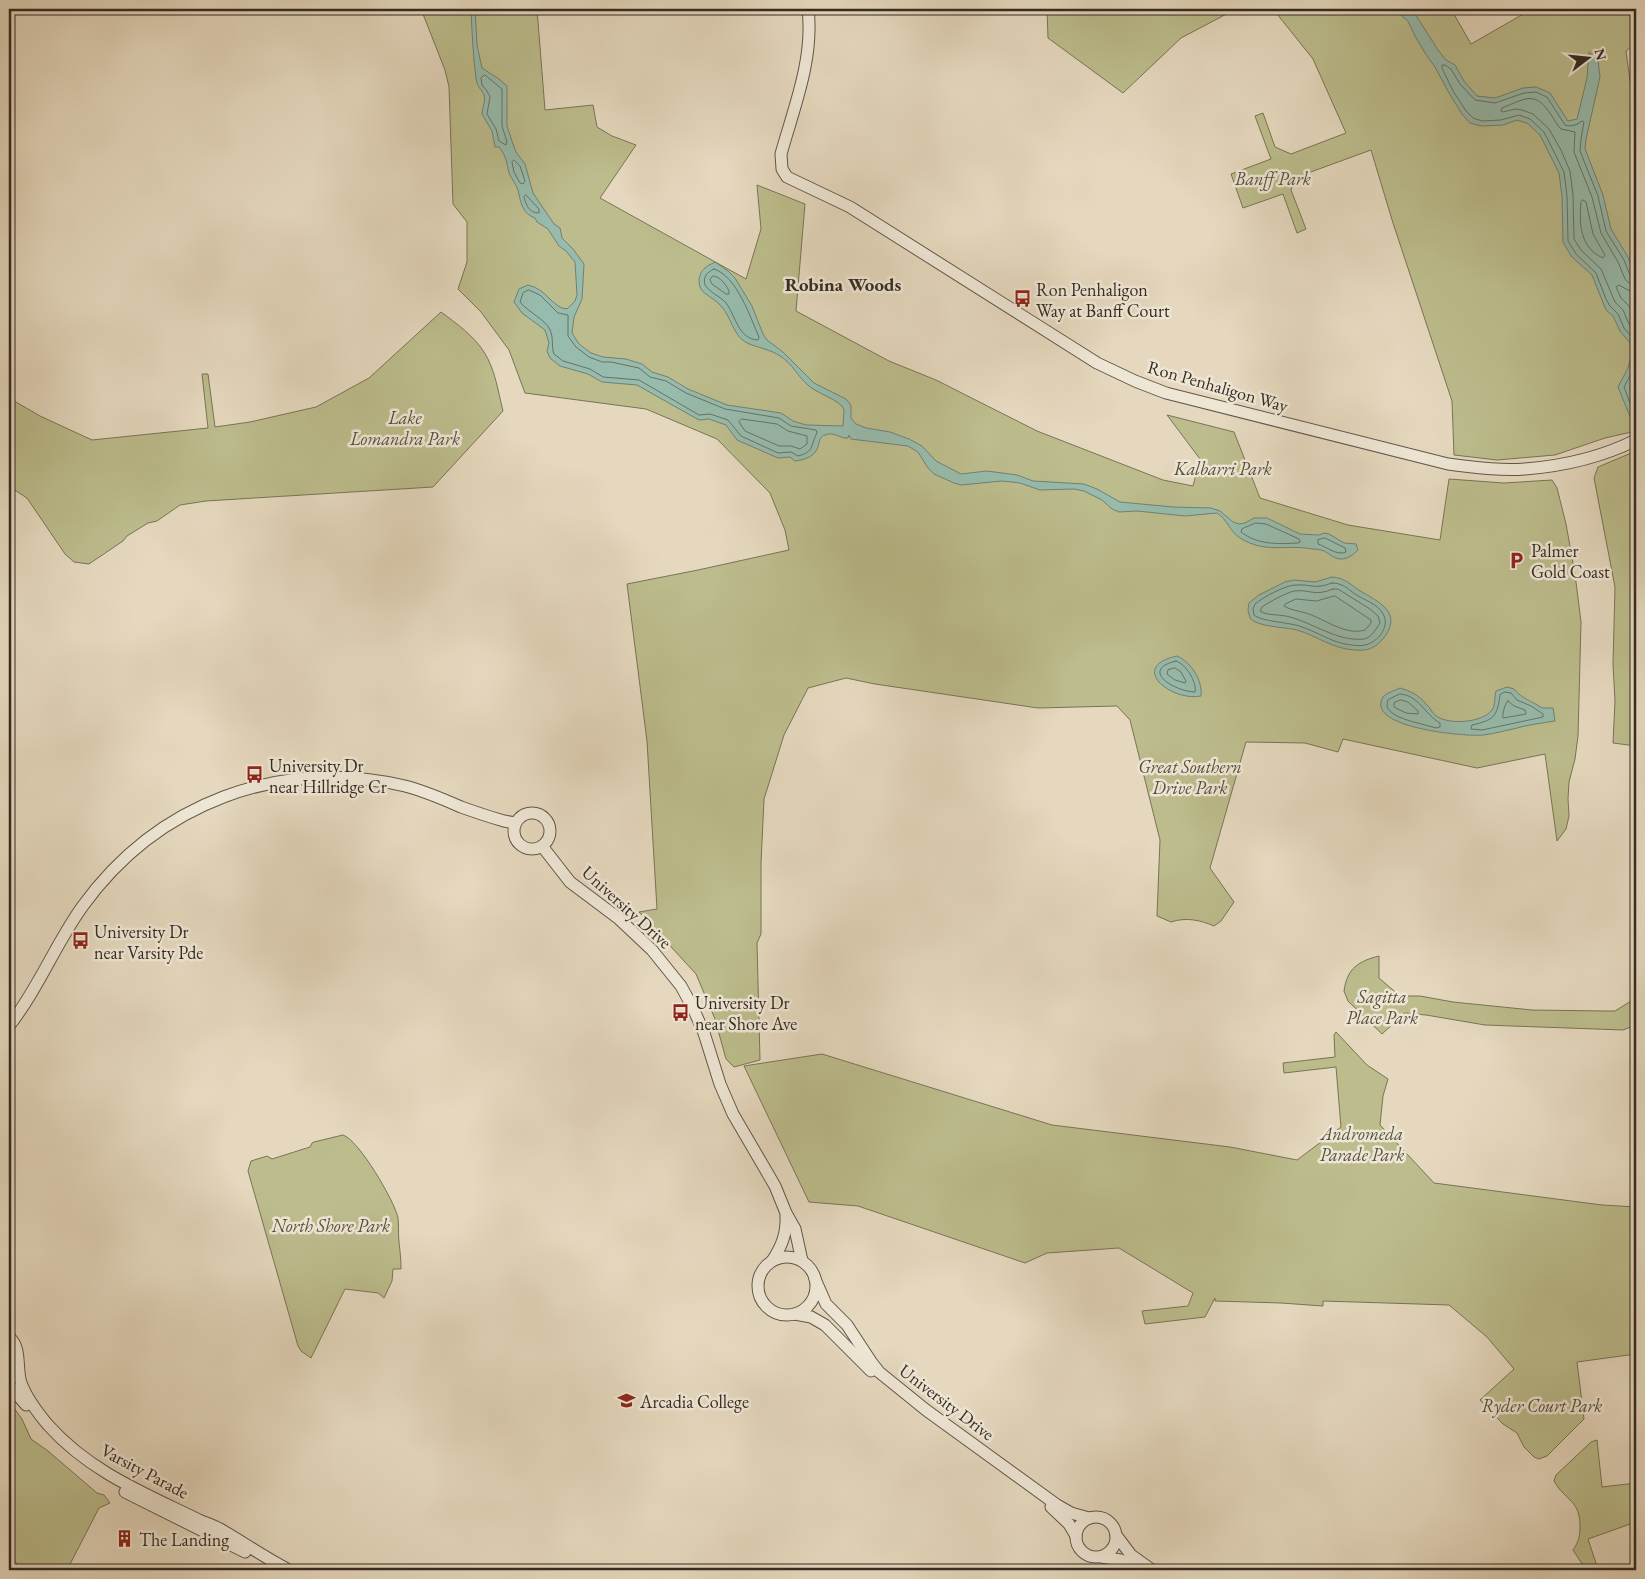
<svg xmlns="http://www.w3.org/2000/svg" width="1645" height="1579" font-family="'EB Garamond',serif">
<style>
.green{fill:#bcbc8c;stroke:#787457}
.water{fill:#97bbac;stroke:#708175}
.lines{fill:none;stroke-linecap:round;stroke-linejoin:round}
.shore{stroke:#667367;stroke-width:1}
.tertiary-casing{stroke:#615649;stroke-width:13}
.tertiary{stroke:#eee6d5;stroke-width:11}
.labels{text-anchor:middle;dominant-baseline:central;stroke-width:5;stroke-linejoin:round;paint-order:stroke}
.park-label{font-size:18px;font-style:italic;fill:#574f3c;stroke:#eee6d5}
.poi-label{font-size:18px;fill:#352b22;stroke:#eee6d5;text-anchor:start}
.street-label{font-size:18px;fill:#352b22;stroke:#eee6d5}
.neighbourhood-label{font-size:19px;font-weight:bold;fill:#352b22;stroke:#eee6d5}
</style>
<rect width="100%" height="100%" fill="#e5d8be"/>
<filter id="stains"><feTurbulence type="fractalNoise" baseFrequency=".004" numOctaves="4"/><feColorMatrix values="0 0 0 0 .2 0 0 0 0 .09 0 0 0 0 .02 0 0 0 .5 -.17"/></filter>
<radialGradient id="worn" r=".72"><stop offset=".6" stop-color="#630" stop-opacity="0"/><stop offset="1" stop-color="#630" stop-opacity=".3"/></radialGradient>
<g class="green">
<path d="M421,9H537L545,110L593,105L597,127L612,136L636,145L600,198L746,279L761,229L757,185L805,204L796,311L889,361L936,380L1037,431L1163,480L1193,486L1200,459L1167,415L1234,432L1260,498L1348,525L1440,540L1449,479L1504,483L1552,480L1557,488L1566,524L1575,574L1581,622L1578,736L1575,759L1569,782L1568,799L1569,816L1566,829L1557,841L1545,754L1477,768L1343,739L1338,752L1305,743L1246,742L1210,868L1234,902L1221,921L1214,926C1200,920 1186,917 1171,922L1157,916L1160,840L1130,720L1117,706L1038,708L875,684L846,678L808,688L784,735L764,799L761,863V934L757,943L760,1060L734,1067L726,1059L715,1019L696,974L639,912L657,909L647,741L627,584L698,570L789,550L785,530L770,493L717,439L646,409L525,393L509,350L481,312L458,289L467,262V222L453,204L449,87L445,70Z"/>
<polygon points="1047,9 1236,9 1181,38 1123,93 1048,38"/>
<polygon points="1273,9 1451,9 1471,44 1532,9 1636,9 1636,43 1626,51 1636,124 1636,431 1605,438 1555,455 1497,460 1454,455 1452,401 1393,223 1371,150 1297,177 1291,190 1306,229 1297,233 1283,194 1243,208 1231,174 1271,159 1255,116 1263,113 1275,147 1291,154 1346,133 1313,59"/>
<path d="M441,312C456,323 474,336 484,352C495,369 498,391 503,411L433,487L206,501L180,505L157,521L148,523L127,536L123,541L89,564L74,562L65,554L27,498L13,489L9,485V398L40,416L92,440L208,428L202,374H208L215,427L250,422L316,407L369,378Z"/>
<polygon points="1636,451 1636,746 1613,743 1615,701 1613,664 1615,587 1594,478 1598,467"/>
<path d="M1379,956V978L1400,996H1420L1453,1002L1532,1010L1607,1011H1615L1636,998V1025L1623,1030L1485,1025L1426,1015L1405,1013L1382,1034L1348,1001L1344,991C1347,968 1359,961 1379,956Z"/>
<polygon points="1336,1032 1367,1065 1388,1079 1383,1096 1380,1125 1434,1183 1602,1205 1636,1207 1636,1354 1577,1362 1584,1419 1547,1456 1539,1459 1534,1457 1524,1447 1517,1433 1503,1424 1480,1400 1514,1369 1487,1337 1449,1305 1323,1301 1323,1306 1281,1303 1215,1301 1215,1298 1205,1317 1145,1324 1142,1311 1188,1306 1193,1293 1119,1248 1047,1253 1025,1263 858,1206 809,1202 744,1066 822,1054 1052,1125 1230,1147 1297,1160 1341,1127 1336,1067 1284,1073 1283,1063 1335,1057 1334,1035"/>
<path d="M343,1135C359,1140 395,1202 398,1218C399,1226 398,1234 399,1242C400,1251 401,1259 401,1269H393L392,1281L384,1298L378,1293L345,1289L311,1358L301,1351L298,1346L248,1171L251,1161L267,1156L272,1159L310,1147L312,1143L314,1142Z"/>
<polygon points="9,1401 22,1419 31,1439 48,1451 97,1493 104,1495 110,1503 99,1508 67,1570 22,1570 9,1554"/>
<path d="M1597,1440L1602,1487L1636,1483V1522L1588,1539L1597,1566L1596,1570H1586L1573,1550C1578,1543 1580,1537 1580,1528C1581,1500 1565,1501 1554,1481L1556,1475L1591,1442Z"/>
</g>
<g class="water">
<path d="M471,9H475L477,45L482,68L499,79L507,86V126L513,144L516,152L525,164L533,193L554,224L560,228L562,238L573,249L584,264L582,299L574,317L572,333L579,344L591,353L603,357L626,359L642,364L652,372L668,377L688,389L727,405L781,413L793,421L806,425L843,426L844,410L842,406C832,397 819,394 809,386C798,377 792,363 780,356C770,349 758,348 747,343C733,336 731,316 721,306C717,301 711,298 706,294C697,289 697,274 705,268C708,265 712,264 715,262L728,271L735,278L752,306L763,334L767,340L783,352L814,383L846,399L851,405V418L856,424L866,428L890,432L909,439L922,446L936,461L961,474L987,471L1017,475L1033,481L1084,484L1097,489L1120,502L1173,507L1211,508L1220,511L1233,522L1239,524L1245,523L1254,518H1267L1300,534L1319,535L1324,533L1329,534L1344,543L1356,544L1358,550C1354,554 1348,559 1341,559C1334,559 1330,554 1324,551C1321,550 1316,549 1312,549C1286,544 1266,554 1240,538C1230,532 1228,520 1217,513L1185,516L1137,511L1119,512L1112,509L1102,500L1084,491L1074,489L1040,490L1020,483L1002,481L961,485L954,483L934,474L928,468L918,452L908,446L851,439L849,435L848,438C840,439 834,431 825,435C818,437 820,445 816,451C811,458 803,460 795,461L790,457L778,458L737,440L726,425L709,419L699,420L637,385L602,382L588,374L560,366L550,358L547,351L549,343L545,330L522,313L514,302L519,289L528,285C547,289 552,308 567,309L575,301L577,295L575,262L566,251L559,246L548,229L537,222L535,218C522,213 521,203 518,190C516,184 511,178 509,173C507,164 506,155 499,147H495L492,131L482,114C482,109 486,101 484,95C481,88 478,89 476,79C473,55 472,32 471,9Z"/>
<polygon points="1394,9 1412,9 1438,50 1446,60 1455,65 1464,81 1477,96 1495,98 1523,88 1536,87 1550,93 1568,121 1577,119 1587,78 1589,52 1598,60 1600,77 1586,139 1585,149 1603,195 1611,229 1628,257 1636,279 1636,431 1618,387 1628,368 1632,353 1631,344 1620,331 1613,316 1606,310 1592,275 1572,257 1563,242 1562,196 1559,173 1540,135 1527,123 1517,120 1503,125 1481,126 1470,123 1462,114 1449,93 1435,67 1425,53 1415,36 1408,21"/>
<path d="M1332,577C1346,578 1350,585 1362,592C1383,604 1403,615 1382,640C1374,649 1366,651 1355,650C1333,649 1317,636 1297,630C1285,627 1257,627 1250,618L1248,610L1249,603L1259,595L1285,582L1294,580L1315,582Z"/>
<path d="M1177,656C1191,662 1203,681 1201,696C1172,702 1127,667 1177,656Z"/>
<path d="M1507,687L1514,689C1522,699 1532,701 1542,708H1553L1555,721C1541,723 1527,725 1513,729C1503,731 1493,734 1483,735C1467,737 1364,728 1383,697C1386,693 1396,690 1400,688C1410,691 1419,695 1426,704C1430,707 1432,713 1436,716C1449,725 1482,723 1492,710C1496,705 1494,697 1496,691Z"/>
</g>
<g class="lines">
<g class="shore">
<polygon points="485,75 502,89 502,126 507,142 506,145 499,141 496,129 487,114 490,97 487,91 482,85 481,78"/>
<polygon points="514,160 520,166 525,181 523,184 520,183 514,172 512,162"/>
<path d="M526,195L539,209V213C529,213 526,205 524,197Z"/>
<path d="M1583,200L1586,202L1593,234L1605,255L1603,258C1580,248 1579,224 1581,202Z"/>
<path d="M714,269C737,276 750,317 759,337L758,340C738,339 736,316 726,303C720,296 710,293 705,285C703,277 706,273 714,269Z"/>
<path d="M713,276C721,277 726,285 729,291V294H726L712,284L710,280Z"/>
<path d="M1636,278L1630,275L1624,260L1606,231L1598,196L1580,151L1581,139L1584,122L1582,121C1577,125 1571,127 1565,125L1547,97L1536,92L1524,93L1495,103L1475,100L1460,84L1451,69L1445,65H1442V68L1453,91L1466,111L1473,118L1482,121L1501,120L1519,115L1530,119L1544,132L1564,172L1567,196L1568,241L1576,254L1596,273L1606,299L1610,306L1618,314L1624,328L1635,341L1636,346"/>
<path d="M1636,284L1629,283L1625,279L1618,262L1601,233L1592,197L1574,152L1575,132L1561,129C1557,125 1555,121 1552,116C1535,90 1527,98 1502,108L1501,111L1503,112L1515,109L1522,110L1533,114L1549,129L1561,150L1570,171L1573,195L1574,239L1581,250L1601,269L1615,302L1623,310L1629,324L1636,332"/>
<path d="M529,290L540,295L558,313L568,315V336L576,347L589,357L602,362H611L639,368L650,377L666,381L686,393L725,409L779,418L791,426L816,430L817,433C810,445 815,452 798,456L791,452L778,453L741,436L728,420L710,414L699,415L639,380L603,377L590,369L563,361L554,354C551,347 554,338 550,330C546,320 528,312 520,302L523,293Z"/>
<polyline points="1636,292 1628,290 1619,285 1616,287 1621,298 1629,306 1636,320"/>
<polyline points="1636,357 1633,370 1624,387 1636,419"/>
<polygon points="742,419 777,424 788,431 807,436 807,444 800,449 791,446 779,446 745,431 739,422"/>
<path d="M1256,523L1266,524L1299,539L1300,542L1298,543C1277,544 1258,545 1241,532L1242,529Z"/>
<path d="M1325,538L1345,548L1346,552C1337,556 1327,547 1318,544V540Z"/>
<path d="M1332,583C1342,583 1347,588 1355,594C1364,600 1378,604 1383,614C1390,625 1380,640 1368,644C1362,647 1352,645 1345,644C1330,641 1317,632 1302,627C1290,622 1262,622 1254,615L1253,609L1255,604C1263,597 1286,585 1296,585C1313,584 1313,590 1332,583Z"/>
<path d="M1333,589H1338L1370,609L1378,616L1380,623C1376,629 1371,638 1364,639C1338,642 1313,623 1290,617C1280,614 1267,616 1260,611L1262,607C1269,602 1286,593 1294,591C1310,589 1314,597 1333,589Z"/>
<path d="M1335,596L1371,620V623L1365,630C1345,636 1325,619 1306,613C1299,611 1290,610 1284,606L1285,604L1296,599L1316,601Z"/>
<path d="M1176,661C1186,664 1197,682 1195,692C1176,692 1138,670 1176,661Z"/>
<polygon points="1175,668 1181,672 1186,681 1185,683 1175,680 1167,674 1168,670"/>
<path d="M1505,692L1511,693L1517,700L1531,706L1543,714V717L1482,730L1471,729L1472,725C1494,720 1497,717 1500,695Z"/>
<path d="M1400,694C1419,695 1425,715 1440,723V727L1436,728C1424,724 1398,720 1390,711C1386,708 1387,704 1388,700Z"/>
<polygon points="1401,700 1408,702 1418,711 1418,714 1406,713 1394,707 1394,703"/>
<path d="M1508,701L1514,706L1525,710L1526,714L1503,718C1502,715 1505,703 1508,701Z"/>
</g>
<defs>
<g id="tertiary">
<path d="M808,9C814,59 794,107 781,154L782,169L787,177L850,207L1097,363L1135,381L1166,393L1448,464C1473,467 1499,471 1525,469C1563,466 1602,457 1636,440"/>
<circle cx="532" cy="831" r="18"/>
<polyline points="542,846 570,882 618,918 652,950 681,986 693,1008 704,1033 720,1084 733,1114 775,1186 786,1213 795,1229 802,1261"/>
<path d="M9,1026C38,989 55,945 82,907C157,803 279,757 405,786C424,791 443,799 461,807C475,812 490,817 504,821L515,823"/>
<circle cx="787" cy="1286" r="29"/>
<path d="M772,1261C782,1246 787,1233 786,1215"/>
<polyline points="815,1279 826,1304 847,1325 872,1363 879,1372 926,1410 1057,1505 1071,1513 1089,1518"/>
<polyline points="795,1314 811,1317 825,1325 871,1371"/>
<path d="M9,1337C22,1348 16,1368 21,1383C27,1399 37,1412 48,1425C90,1472 144,1493 199,1520C206,1523 213,1525 220,1529C243,1542 265,1558 289,1570"/>
<polyline points="9,1385 26,1405"/>
<polyline points="125,1492 245,1552"/>
<polyline points="1051,1507 1069,1524 1076,1536"/>
<circle cx="1096" cy="1537" r="20"/>
<polyline points="1116,1535 1131,1555 1152,1570"/>
<polyline points="1101,1557 1121,1560 1141,1570"/>
</g>
</defs>
<use href="#tertiary" class="tertiary-casing"/>
<use href="#tertiary" class="tertiary"/>
</g>
<defs>
<symbol id="bus-bare" viewBox="-9 -9 18 18"><path d="M-5-6H5V4H4V6H2V4H-2V6H-4V4H-5ZM-3.5-4V0h7V-4ZM-3.5 1.2v1.5H-2V1.2ZM2 1.2v1.5H3.5V1.2Z" fill="#8f2418" stroke="#eee6d5" stroke-width="2.5" paint-order="stroke"/></symbol>
<symbol id="parking-bare" viewBox="-9 -9 18 18"><path d="M-3.5-5.5H1a3.5 3.5 0 0 1 0 7H-1V5.5H-3.5ZM-1-3.4V-.6H.8a1.4 1.4 0 0 0 0-2.8Z" fill="#8f2418" stroke="#eee6d5" stroke-width="2.5" paint-order="stroke"/></symbol>
<symbol id="school-bare" viewBox="-9 -9 18 18"><path d="M0-5L7-2L0 1L-7-2ZM-4 1L0 2.5L4 1V4Q0 6-4 4Z" fill="#8f2418" stroke="#eee6d5" stroke-width="2.5" paint-order="stroke"/></symbol>
<symbol id="building-bare" viewBox="-9 -9 18 18"><path d="M-4-6H4V6H1V3H-1V6H-4ZM-2.5-4.3h1.7v1.8h-1.7ZM.8-4.3h1.7v1.8H.8ZM-2.5-1h1.7V.8h-1.7ZM.8-1h1.7V.8H.8Z" fill="#8f2418" stroke="#eee6d5" stroke-width="2.5" paint-order="stroke"/></symbol>
</defs>
<g fill-rule="evenodd">
<use href="#bus-bare" x="1010" y="286" width="25" height="25"/>
<use href="#parking-bare" x="1504" y="548" width="25" height="25"/>
<use href="#bus-bare" x="242" y="762" width="25" height="25"/>
<use href="#bus-bare" x="68" y="928" width="25" height="25"/>
<use href="#bus-bare" x="668" y="1000" width="25" height="25"/>
<use href="#school-bare" x="614" y="1388" width="25" height="25"/>
<use href="#building-bare" x="112" y="1526" width="25" height="25"/>
</g>
<g class="labels">
<g class="park-label">
<text x="1273" y="178">Banff Park</text>
<text x="405" y="417">Lake<tspan x="405" dy="21">Lomandra Park</tspan></text>
<text x="1223" y="468">Kalbarri Park</text>
<text x="1190" y="766">Great Southern<tspan x="1190" dy="21">Drive Park</tspan></text>
<text x="1382" y="996">Sagitta<tspan x="1382" dy="21">Place Park</tspan></text>
<text x="1362" y="1133">Andromeda<tspan x="1362" dy="21">Parade Park</tspan></text>
<text x="331" y="1225">North Shore Park</text>
<text x="1542" y="1405">Ryder Court Park</text>
</g>
<g class="poi-label">
<text x="1036" y="289">Ron Penhaligon<tspan x="1036" dy="21">Way at Banff Court</tspan></text>
<text x="1531" y="550">Palmer<tspan x="1531" dy="21">Gold Coast</tspan></text>
<text x="269" y="765">University Dr<tspan x="269" dy="21">near Hillridge Cr</tspan></text>
<text x="94" y="931">University Dr<tspan x="94" dy="21">near Varsity Pde</tspan></text>
<text x="695" y="1002">University Dr<tspan x="695" dy="21">near Shore Ave</tspan></text>
<text x="640" y="1401">Arcadia College</text>
<text x="139" y="1539">The Landing</text>
</g>
<g class="street-label">
<text transform="translate(1218 386) rotate(16)">Ron Penhaligon Way</text>
<text transform="translate(627 907) rotate(42)">University Drive</text>
<text transform="translate(947 1402) rotate(37)">University Drive</text>
<text transform="translate(145 1471) rotate(28)">Varsity Parade</text>
</g>
<g class="neighbourhood-label">
<text x="843" y="284">Robina Woods</text>
</g>
</g>
<rect width="1645" height="1579" fill="none" stroke="#e5d8be" stroke-width="30"/>
<rect x="10" y="10" width="1625" height="1559" fill="none" stroke="#352b22" stroke-width="2.5"/>
<rect x="15" y="15" width="1615" height="1549" fill="none" stroke="#352b22"/>
<g transform="translate(1588 58) rotate(74)" stroke="#eee6d5" stroke-width="4" paint-order="stroke">
<path d="M0-4L9 19L0 12L-9 19Z" fill="#352b22"/>
<text y="-8" font-size="14" font-weight="bold" text-anchor="middle" fill="#352b22">N</text>
</g>
<rect width="100%" height="100%" filter="url(#stains)"/>
<rect width="100%" height="100%" fill="url(#worn)"/>
</svg>
